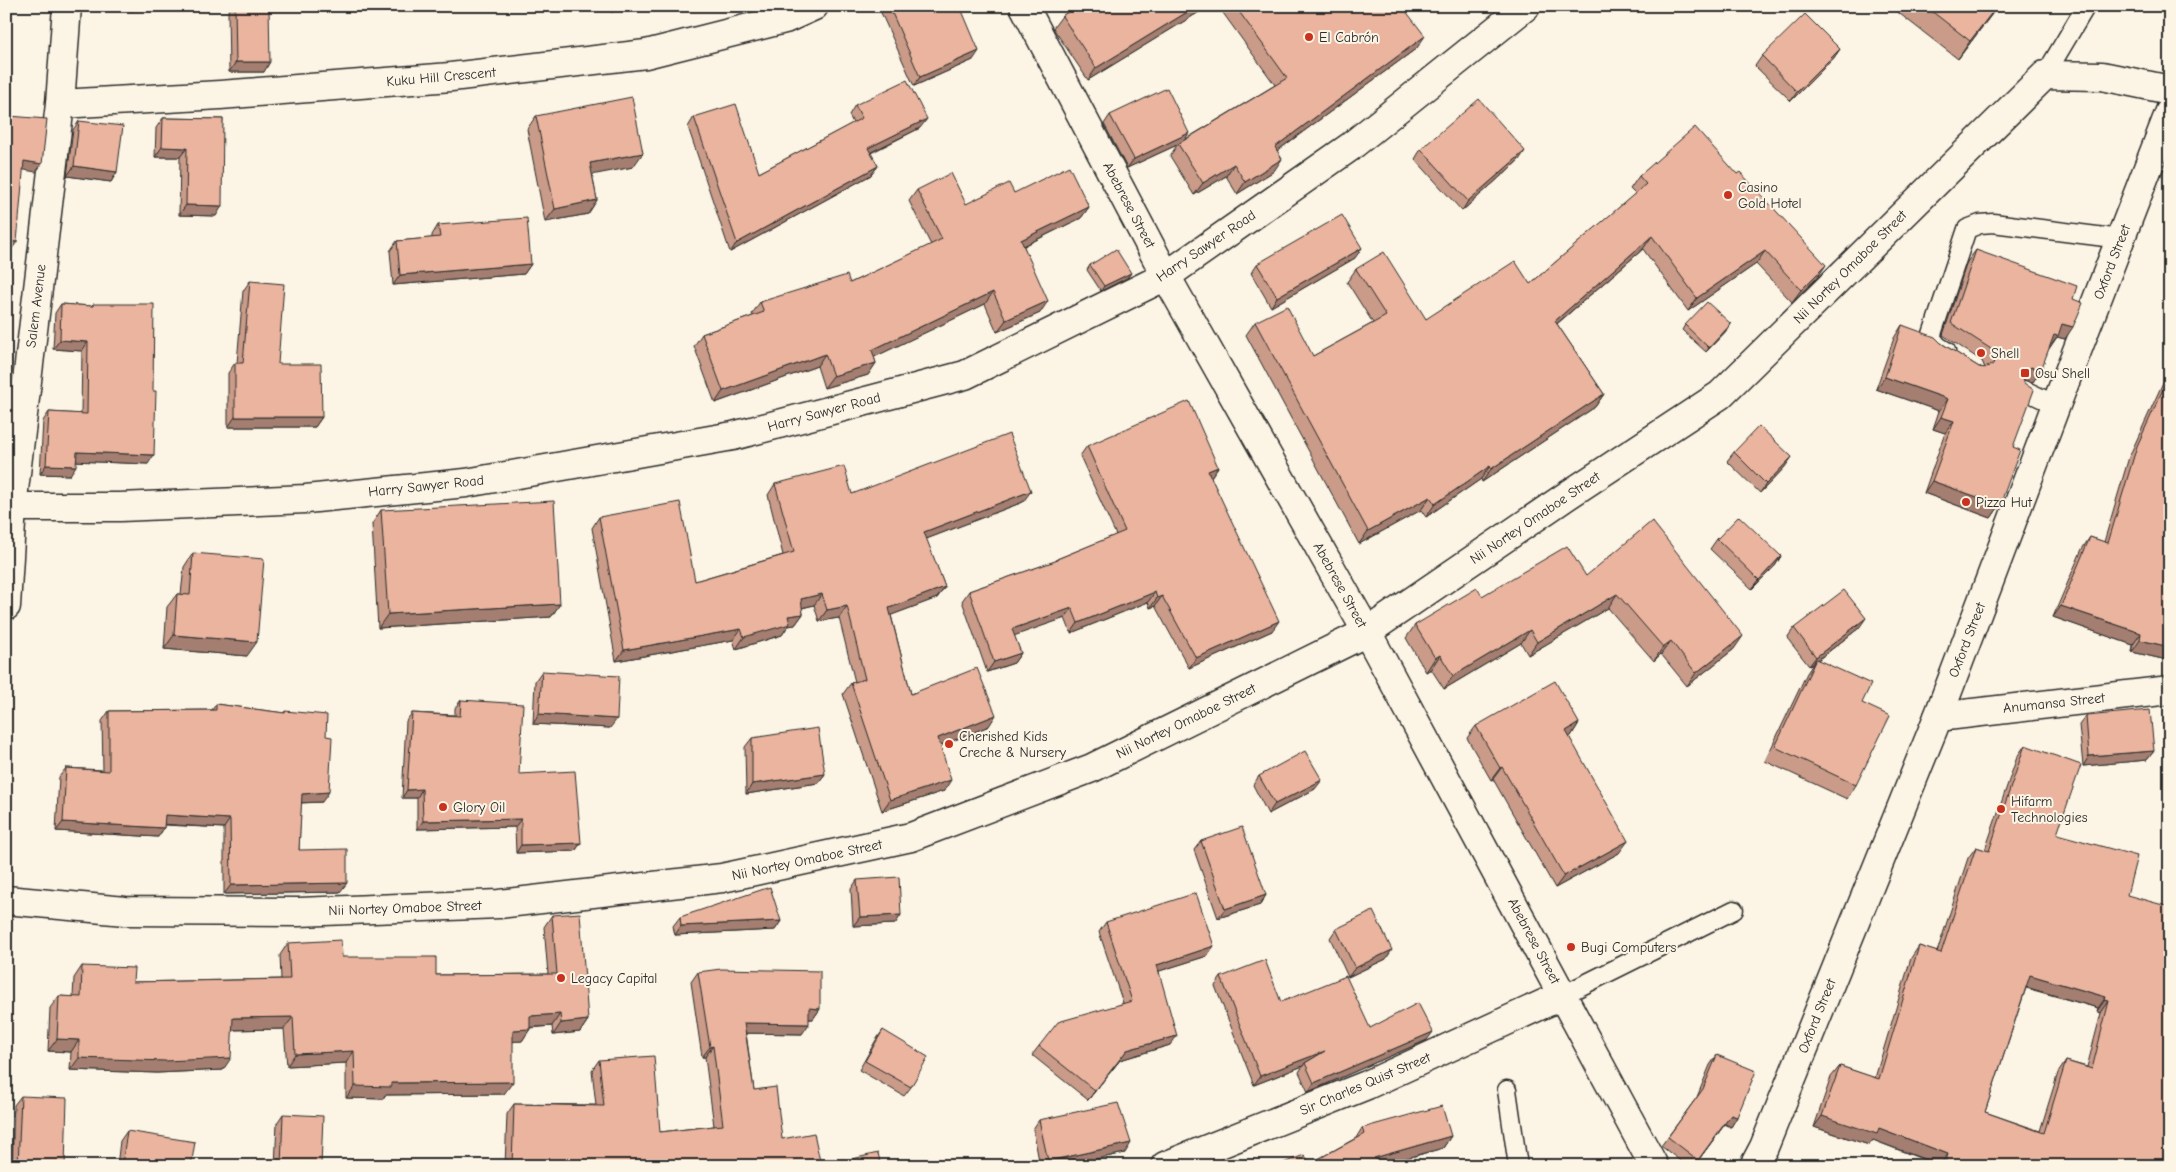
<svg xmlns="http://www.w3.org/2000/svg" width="2176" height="1172" font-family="'Comic Neue',sans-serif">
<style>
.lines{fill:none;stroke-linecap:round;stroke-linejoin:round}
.service-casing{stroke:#2b2b2b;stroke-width:21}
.minor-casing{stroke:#2b2b2b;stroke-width:31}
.secondary-casing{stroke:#2b2b2b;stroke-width:31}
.service{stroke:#fcf5e5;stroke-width:18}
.minor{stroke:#fcf5e5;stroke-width:28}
.secondary{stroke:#fcf5e5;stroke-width:28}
.wall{fill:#c99b88;stroke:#2b2b2b;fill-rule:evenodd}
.shaded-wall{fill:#a47e6f;stroke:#2b2b2b}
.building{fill:#eab49e;stroke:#2b2b2b;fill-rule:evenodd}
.poi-dot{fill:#c8321e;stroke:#fcf5e5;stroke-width:2}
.labels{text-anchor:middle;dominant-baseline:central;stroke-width:4;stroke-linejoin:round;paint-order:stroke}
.poi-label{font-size:14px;fill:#2b2b2b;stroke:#fcf5e5;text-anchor:start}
.street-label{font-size:14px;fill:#2b2b2b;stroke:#fcf5e5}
</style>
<rect width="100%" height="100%" fill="#fcf5e5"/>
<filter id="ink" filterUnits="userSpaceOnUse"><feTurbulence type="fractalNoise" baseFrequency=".02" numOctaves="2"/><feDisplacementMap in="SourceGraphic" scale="10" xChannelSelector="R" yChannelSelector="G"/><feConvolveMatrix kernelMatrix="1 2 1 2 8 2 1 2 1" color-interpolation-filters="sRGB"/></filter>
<g filter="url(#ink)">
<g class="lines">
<defs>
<g id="service">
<polyline points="2045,75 2086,6"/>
<polyline points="1946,351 1938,346 1931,337 1967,229 1980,224 1993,223 2121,239"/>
<polyline points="2024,390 2056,405"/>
<polyline points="1563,995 1734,910"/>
<polyline points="1507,1090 1518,1166"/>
</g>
<g id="minor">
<polyline points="1024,6 1166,276 1367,632 1654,1166"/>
<polyline points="60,104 220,95 451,77 646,54 785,19 814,6"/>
<polyline points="12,507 120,507 306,499 466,483 733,436 965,375 1166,276 1350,147 1526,6"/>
<polyline points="6,606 12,507 60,104 67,6"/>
<polyline points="1938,717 2170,690"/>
<polyline points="6,900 125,911 299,912 499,904 722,878 911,837 1092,768 1367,632 1568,495 1720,395 2045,75 2102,76 2170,90"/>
<polyline points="1165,1166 1367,1085 1563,995"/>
</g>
<polyline id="secondary" points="1754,1166 1764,1147 1938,717 2056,405 2170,111"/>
</defs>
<use href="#service" class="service-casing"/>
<use href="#minor" class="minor-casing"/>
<use href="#secondary" class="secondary-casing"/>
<use href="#service" class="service"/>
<use href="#minor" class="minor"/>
<use href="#secondary" class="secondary"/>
</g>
<g class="wall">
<polygon points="232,6 269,6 264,72 229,72 228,11"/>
<polygon points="610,6 634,6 611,12"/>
<polygon points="878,6 960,6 973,60 914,86"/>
<polygon points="1073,6 1209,6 1088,80 1053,28 1062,16 1074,8"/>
<polygon points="1218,6 1402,6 1417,48 1277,151 1274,171 1237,194 1226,176 1194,195 1170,156 1177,145 1127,168 1104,124 1110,115 1184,140 1275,85"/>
<polygon points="1892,6 1998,6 1958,59 1891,7"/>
<polygon points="1840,49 1833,59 1791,101 1755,66 1762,56"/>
<polygon points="855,105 920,128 871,153 878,166 871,175 730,252 688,127 694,117 759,173 853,123 849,115"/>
<polygon points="536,116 633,167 592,174 597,200 588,214 545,222 527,129"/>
<polygon points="163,118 223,119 216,216 179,215 180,157 155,157 156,128"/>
<polygon points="79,121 117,172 111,182 67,176 73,130"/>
<polygon points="1421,149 1519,160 1462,211 1415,159"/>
<polygon points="1639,176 1817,278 1792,302 1756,264 1688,311 1643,249 1557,324 1604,394 1595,407 1482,482 1481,479 1426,517 1421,510 1359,544 1246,335 1255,322 1313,356 1373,323 1347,282 1356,269 1426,319 1530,284 1635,194 1630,189"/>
<polygon points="917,190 966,204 1014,193 1089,207 1081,218 1024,246 1040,313 997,332 985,304 874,357 876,363 868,375 824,388 817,366 715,403 694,346 702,334 753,316 752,314 760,302 850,283 931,245 909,201"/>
<polygon points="438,225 531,264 524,274 393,285 390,251 397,241 432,238 432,235"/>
<polygon points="1976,250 2073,299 2065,339 2057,337 2049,348 2033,382 2023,380 2013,447 2000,505 1991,518 1924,493 1945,433 1933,429 1939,411 1876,389 1894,338 1902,325 1941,343 1979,367 1985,368 1982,361 1943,335 1967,262"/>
<polygon points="1355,258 1271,307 1251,273 1257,264"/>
<polygon points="1090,265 1131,273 1127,278 1101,291 1087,270"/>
<polygon points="250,281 278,364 322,417 315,427 228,427 228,373 235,363 237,363 243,291"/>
<polygon points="61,304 91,306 93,304 148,464 76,461 70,475 40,474 43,421 49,412 81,414 82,351 53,349 55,313"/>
<polygon points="1685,325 1728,329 1706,352 1682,330"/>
<polygon points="2170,367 2170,656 2167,660 2132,652 2133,645 2053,617 2082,549 2090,537 2104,542 2129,457"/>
<polygon points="1087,446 1218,467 1211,477 1272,631 1189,668 1155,606 1150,608 1148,602 1071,633 1065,618 1014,635 1021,653 1014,663 987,672 962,601 969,591 1056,561 1057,559 1116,535 1080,456"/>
<polygon points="1734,452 1785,467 1760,493 1727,461"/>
<polygon points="775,484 852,494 1023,502 926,539 945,587 937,598 891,615 911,694 989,726 940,746 944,791 882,811 843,694 851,683 855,682 839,618 819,621 814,605 802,608 803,614 795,625 788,626 782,635 736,649 733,640 616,661 592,528 599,517 695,581 783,555 768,495"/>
<polygon points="381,510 560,604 551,617 378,628 372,524"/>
<polygon points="1717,539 1781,556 1775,566 1752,589 1710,549"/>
<polygon points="193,553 247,656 164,649 167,607 177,594 181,594 184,567"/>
<polygon points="1586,576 1734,649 1687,686 1661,654 1654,661 1608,608 1528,655 1521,643 1444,689 1431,669 1426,672 1406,638 1415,625 1482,596"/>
<polygon points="1794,628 1859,628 1818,660 1862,703 1856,785 1847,799 1765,761 1807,673 1813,664 1809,666 1787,638"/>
<polygon points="542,671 610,728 533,724 535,681"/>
<polygon points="461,700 519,774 581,843 575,851 516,853 515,827 417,829 417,798 402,798 406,721 412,713 455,715 455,708"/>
<polygon points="216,704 284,713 285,711 322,802 301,803 299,850 340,892 224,894 224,828 164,825 164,828 158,837 56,831 59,777 66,768 103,770 102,721 109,711 212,710"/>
<polygon points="2086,716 2154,751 2147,760 2083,766 2079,725"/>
<polygon points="1579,723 1571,736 1569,736 1619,853 1555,888 1493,779 1491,780 1467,738 1476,726"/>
<polygon points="752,738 825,774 818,783 746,794 745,747"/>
<polygon points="2170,744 2170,767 2168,746"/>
<path d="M2025,745L2057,834L2127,895L2170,1166H1940L1873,1140L1869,1145L1814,1127L1831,1077L1840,1066L1875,1078L1911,958L1919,946L1937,952L1968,858L1976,847L1985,850L2017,757ZM2026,988L2098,1008L2097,1011L2101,1013L2087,1067L2066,1061L2058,1073L2040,1131L1985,1112Z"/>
<polygon points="1259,776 1315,789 1268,814 1253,785"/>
<polygon points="1201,841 1266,895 1260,905 1218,918 1194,850"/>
<polygon points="857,880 901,915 895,924 853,926 851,889"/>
<polygon points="552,915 588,1020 580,1032 553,1035 552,1026 530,1028 530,1029 522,1041 513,1041 504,1094 385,1095 383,1099 346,1098 346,1063 287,1066 284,1029 232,1030 223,1070 157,1073 70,1070 71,1052 48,1051 50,1008 59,996 73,997 74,978 82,966 133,982 281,979 280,955 288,943 342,957 436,975 548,974 544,927"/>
<polygon points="680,917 781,921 775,930 675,935 673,926"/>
<polygon points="1106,922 1207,956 1159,971 1170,1045 1120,1060 1088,1100 1032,1055 1039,1046 1123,1003 1099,932"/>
<polygon points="1336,929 1386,959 1348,977 1330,938"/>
<polygon points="698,972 820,1009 813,1019 809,1019 802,1034 746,1033 754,1090 782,1139 821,1166 505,1166 507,1114 514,1104 596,1105 592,1070 599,1060 660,1132 714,1126 705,1057 702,1057 691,982"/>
<polygon points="1221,977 1281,1002 1370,1028 1427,1040 1308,1092 1299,1072 1303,1066 1254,1085 1215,986"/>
<polygon points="883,1030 911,1087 904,1096 859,1070 876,1040"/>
<polygon points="1717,1055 1737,1117 1731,1127 1725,1124 1694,1166 1687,1166 1661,1146 1697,1097 1710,1065"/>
<polygon points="21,1096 65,1166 12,1166 14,1105"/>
<polygon points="283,1114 321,1166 275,1166 277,1123"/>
<polygon points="1039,1120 1125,1153 1063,1166 1040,1166 1033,1129"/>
<polygon points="1362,1128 1451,1136 1443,1148 1382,1165 1311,1163 1356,1138"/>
<polygon points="127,1131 191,1166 117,1166 120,1141"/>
</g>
<g class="shaded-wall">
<polygon points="92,6 136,6 133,11"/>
<polygon points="616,6 634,6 611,12"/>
<polygon points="1197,6 1209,6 1088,80 1096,68"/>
<polygon points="1997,6 1998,6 1958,59 1970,41"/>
<polygon points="1425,36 1417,48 1266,159 1275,147"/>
<polygon points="1840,49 1833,59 1791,101 1797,92"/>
<polygon points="979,51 973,60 914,86 920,77"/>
<polygon points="236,62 270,62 264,72 229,72"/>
<polygon points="927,119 920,128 861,157 868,148"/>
<polygon points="1189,133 1183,143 1178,144 1177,145 1127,168 1134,159"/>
<polygon points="162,147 187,148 180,157 155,157"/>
<polygon points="1525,151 1519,160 1462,211 1468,201"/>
<polygon points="643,153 633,167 581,177 590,163"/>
<polygon points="1282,159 1274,171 1237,194 1245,182"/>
<polygon points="24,161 42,164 36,172 19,169"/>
<polygon points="1234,164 1226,176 1194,195 1203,183"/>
<polygon points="74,166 117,172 111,182 67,176"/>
<polygon points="878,166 871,175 730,252 737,243"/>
<polygon points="597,200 588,214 545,222 555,209"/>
<polygon points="186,205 222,206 216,216 179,215"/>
<polygon points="1089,207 1081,218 1013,251 1021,240"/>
<polygon points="1652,236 1643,249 1546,333 1555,321"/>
<polygon points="6,241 17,242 11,250 6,249"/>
<polygon points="1362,248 1355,258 1271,307 1277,297"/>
<polygon points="1765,251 1756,264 1688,311 1697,298"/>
<polygon points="531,264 524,274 393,285 400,275"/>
<polygon points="1826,265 1817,278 1792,302 1801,290"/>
<polygon points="1131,273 1127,278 1101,291 1104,286"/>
<polygon points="993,292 985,304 864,362 872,350"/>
<polygon points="1048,301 1040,313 997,332 1006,320"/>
<polygon points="1731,324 1728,329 1706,352 1709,348"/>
<polygon points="2062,324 2073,327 2065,339 2057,337 2049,349 2046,347"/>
<polygon points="60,340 88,342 82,351 53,349"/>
<polygon points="825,354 817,366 715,403 723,391"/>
<polygon points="876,363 868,375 824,388 833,376"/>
<polygon points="2031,367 2041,370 2033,382 2023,380 2023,374"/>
<polygon points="1885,377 1948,399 1939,411 1876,389"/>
<polygon points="1604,394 1595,407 1482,482 1491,469"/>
<polygon points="235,417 322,417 315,427 228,427"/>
<polygon points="1941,417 1954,421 1945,433 1933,429"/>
<polygon points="77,452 154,455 148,464 71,461"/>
<polygon points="1792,457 1785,467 1760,493 1766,484"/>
<polygon points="46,465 76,466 70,475 40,474"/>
<polygon points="1490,466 1481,479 1426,517 1435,504"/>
<polygon points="1218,467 1211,477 1201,481 1208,471"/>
<polygon points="1932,481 2000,505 1991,518 1924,493"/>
<polygon points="1031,491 1023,502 916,543 924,532"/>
<polygon points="1430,497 1421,510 1359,544 1368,531"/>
<polygon points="1781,556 1775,566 1752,589 1759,580"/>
<polygon points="945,587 937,598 881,619 889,608"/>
<polygon points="1155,592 1148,602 1071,633 1078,623"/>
<polygon points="822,594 814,605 793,610 801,599"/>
<polygon points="1617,594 1608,608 1528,655 1537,642"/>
<polygon points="1162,596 1155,606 1150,608 1157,598"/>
<polygon points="560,604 551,617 378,628 388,614"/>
<polygon points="847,606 839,618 819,621 827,610"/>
<polygon points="2061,606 2141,633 2133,645 2053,617"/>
<polygon points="1072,608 1065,618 1005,639 1012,629"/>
<polygon points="803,614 795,625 788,626 782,635 736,649 744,637 788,616"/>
<polygon points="1866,618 1859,628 1815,662 1816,659 1813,664 1809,666 1816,657"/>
<polygon points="1279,621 1272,631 1189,668 1196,658"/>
<polygon points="741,629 733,640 616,661 624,650"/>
<polygon points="1530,630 1521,643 1444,689 1453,676"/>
<polygon points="174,635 257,642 247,656 164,649"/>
<polygon points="1743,636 1734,649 1687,686 1696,673"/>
<polygon points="2140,640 2170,647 2170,656 2167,660 2132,652"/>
<polygon points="1671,641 1661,654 1654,661 1663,647"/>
<polygon points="1021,653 1014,663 987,672 994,662"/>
<polygon points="1440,655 1431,669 1426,672 1435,658"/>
<polygon points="539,714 617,719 610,728 533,724"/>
<polygon points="996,715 989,726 930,750 938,738"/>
<polygon points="1579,723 1571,736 1558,743 1566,731"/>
<polygon points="2154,751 2147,760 2083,766 2089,756"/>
<polygon points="1502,767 1493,779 1491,780 1500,768"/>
<polygon points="825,774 818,783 746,794 752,784"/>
<polygon points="951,780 944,791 882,811 890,800"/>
<polygon points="1322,780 1315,789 1268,814 1275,804"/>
<polygon points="422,789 417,798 402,798 407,790"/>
<polygon points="329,792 322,802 295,803 302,794"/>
<polygon points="165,815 230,819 224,828 159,824"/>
<polygon points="521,819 515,827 417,829 423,821"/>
<polygon points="63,822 164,828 158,837 56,831"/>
<polygon points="1628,841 1619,853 1555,888 1564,876"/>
<polygon points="581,843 575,851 516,853 521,845"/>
<polygon points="347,883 340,892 224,894 231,885"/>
<polygon points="1266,895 1260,905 1218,918 1225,909"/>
<polygon points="901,915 895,924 853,926 860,917"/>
<polygon points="781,921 775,930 675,935 681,926"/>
<polygon points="1214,946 1207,956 1150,974 1157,965"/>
<polygon points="1392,950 1386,959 1348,977 1355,968"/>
<polygon points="2030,975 2106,997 2098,1008 2022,986"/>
<polygon points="2105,1000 2109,1001 2101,1013 2097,1011"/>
<polygon points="809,1008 820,1009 813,1019 802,1019"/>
<polygon points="560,1014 552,1026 522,1028 530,1016"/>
<polygon points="293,1017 284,1029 224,1030 233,1018"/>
<polygon points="588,1020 580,1032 553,1035 561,1023"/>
<polygon points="744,1023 809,1024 802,1034 737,1033"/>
<polygon points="530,1029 522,1041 504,1042 513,1030"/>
<polygon points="1433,1032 1427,1040 1308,1092 1314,1083"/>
<polygon points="1177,1036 1170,1045 1120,1060 1088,1100 1127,1050"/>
<polygon points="57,1039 79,1040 71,1052 48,1051"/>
<polygon points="713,1046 705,1057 702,1057 710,1047"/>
<polygon points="354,1051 346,1063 287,1066 295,1054"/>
<polygon points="1325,1051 1305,1063 1303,1066 1254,1085 1260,1076"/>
<polygon points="79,1058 231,1058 223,1070 157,1073 70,1070"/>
<polygon points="513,1082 504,1094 385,1095 383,1099 346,1098 355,1086 391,1083"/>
<polygon points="1731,1115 1737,1117 1731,1127 1725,1124 1694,1166"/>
<polygon points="1822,1116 1879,1128 1948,1154 1940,1165 1873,1140 1869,1145 1814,1127"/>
<polygon points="1451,1136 1443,1148 1379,1166 1374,1158"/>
<polygon points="1131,1143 1125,1153 1063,1166 1044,1166 1048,1161"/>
</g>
<g class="building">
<polygon points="235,6 269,6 270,62 236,62"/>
<polygon points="889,6 960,6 979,51 920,77"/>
<polygon points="1076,6 1197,6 1096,68 1062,16"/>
<polygon points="1235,6 1402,6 1425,36 1275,147 1282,159 1245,182 1234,164 1203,183 1178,144 1287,78"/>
<polygon points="1925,6 1997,6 1970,41"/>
<polygon points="1805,14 1840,49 1797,92 1762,56"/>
<polygon points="907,80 927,119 868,148 878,166 737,243 694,117 736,104 759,173 862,118 855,105"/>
<polygon points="1167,88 1189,133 1134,159 1110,115"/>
<polygon points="6,95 9,116 47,119 42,164 24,161 17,242 6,241"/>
<polygon points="632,97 643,153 590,163 597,200 555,209 536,116"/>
<polygon points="1479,99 1525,151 1468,201 1421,149"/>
<polygon points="163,118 223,119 222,206 186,205 187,148 162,147"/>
<polygon points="79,121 123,126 117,172 74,166"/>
<polygon points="1695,127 1737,174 1740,172 1826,265 1801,290 1765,251 1697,298 1652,236 1555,321 1604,394 1491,469 1490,466 1435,504 1430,497 1368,531 1255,322 1287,306 1313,356 1386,316 1356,269 1384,252 1426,319 1515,261 1530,284 1646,184 1639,176"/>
<polygon points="1069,166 1089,207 1021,240 1048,301 1006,320 993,292 872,350 876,363 833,376 825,354 723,391 702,334 764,312 760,302 847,275 850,283 942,239 917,190 951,173 966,204 1009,183 1014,193"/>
<polygon points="1342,215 1362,248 1277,297 1257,264"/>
<polygon points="527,218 531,264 400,275 397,241 440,237 438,225"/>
<polygon points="1116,249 1131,273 1104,286 1090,265"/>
<polygon points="1976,250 2077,286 2073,299 2083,303 2073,327 2062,324 2058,336 2054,335 2041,370 2031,367 2023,374 2024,383 2034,390 2013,447 2020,450 2000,505 1932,481 1954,421 1941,417 1948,399 1885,377 1902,325 1935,337 1941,343 1979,367 1985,368 1993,364 1995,358 1991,349 1951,323"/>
<polygon points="250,281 284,284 278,364 321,364 322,417 235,417 235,363 243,363"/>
<polygon points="1707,302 1731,324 1709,348 1685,325"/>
<polygon points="61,304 93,306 93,304 154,304 153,391 156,391 154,455 77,452 76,466 46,465 49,412 87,414 88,342 60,340"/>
<polygon points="2170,374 2170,647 2140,640 2141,633 2061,606 2090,537 2108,543 2137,446"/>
<polygon points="1189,401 1218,467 1208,471 1279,621 1196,658 1162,596 1157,598 1155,592 1078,623 1072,608 1012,629 1021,653 994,662 969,591 1058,560 1057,559 1125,531 1087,446"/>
<polygon points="1759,426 1792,457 1766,484 1734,452"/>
<polygon points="1009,434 1031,491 924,532 945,587 889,608 911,694 977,668 996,715 938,738 951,780 890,800 851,683 865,679 847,606 827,610 822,594 801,599 803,614 788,616 790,624 744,637 741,629 624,650 599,517 680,502 695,581 794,552 775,484 844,466 852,494"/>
<polygon points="554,501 560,604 388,614 381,510"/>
<polygon points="1739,516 1781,556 1759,580 1717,539"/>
<polygon points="1652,521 1743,636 1696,673 1671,641 1663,647 1617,594 1537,642 1530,630 1453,676 1440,655 1435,658 1415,625 1477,588 1482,596 1567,546 1586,576"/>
<polygon points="193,553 264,559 257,642 174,635 177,594 190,595"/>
<polygon points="1844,590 1866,618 1816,657 1794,628"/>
<polygon points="1816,659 1871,684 1862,703 1890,716 1856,785 1775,747"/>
<polygon points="542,671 619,676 617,719 539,714"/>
<polygon points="1555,681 1579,723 1566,731 1628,841 1564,876 1502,767 1500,768 1476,726"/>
<polygon points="461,700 523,704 519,774 575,771 581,843 521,845 521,819 423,821 422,789 407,790 412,713 460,716"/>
<polygon points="216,704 285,713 285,711 327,715 326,736 332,737 329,792 302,794 299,850 347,849 347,883 231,885 230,819 165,815 164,828 63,822 66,768 109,771 109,711 216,710"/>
<polygon points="2150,710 2154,751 2089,756 2086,716"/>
<polygon points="818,728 825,774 752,784 752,738"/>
<path d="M2025,745L2081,765L2057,834L2137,856L2127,895L2170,907V1166H1944L1948,1154L1879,1128L1877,1134L1822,1116L1840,1066L1879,1079L1919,946L1941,953L1976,847L1989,851ZM2030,975L2106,997L2105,1000L2109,1001L2092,1069L2066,1061L2044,1133L1985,1112Z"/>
<polygon points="1305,751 1322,780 1275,804 1259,776"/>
<polygon points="1242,827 1266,895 1225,909 1201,841"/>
<polygon points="899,877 901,915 860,917 857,880"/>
<polygon points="770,887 781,921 681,926 680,917"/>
<polygon points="1196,893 1214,946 1157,965 1177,1036 1127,1050 1095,1091 1039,1046 1058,1022 1132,1001 1106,922"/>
<polygon points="1373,911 1392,950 1355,968 1336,929"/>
<polygon points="580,913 588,1020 561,1023 560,1014 530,1016 530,1029 513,1030 513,1082 391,1083 391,1087 355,1086 354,1051 295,1054 293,1017 233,1018 231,1058 165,1061 79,1058 79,1040 57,1039 59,996 81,997 82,966 134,968 133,982 290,979 288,943 341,940 342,957 436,957 436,975 557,974 552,915"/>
<polygon points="1265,960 1281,1002 1346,976 1370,1028 1418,1003 1433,1032 1314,1083 1305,1063 1325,1051 1260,1076 1221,977"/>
<polygon points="721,969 820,971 820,1009 809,1008 809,1024 744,1023 754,1090 776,1087 782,1139 814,1133 821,1166 512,1166 514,1104 604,1106 599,1060 654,1056 660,1132 723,1125 713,1046 710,1047 698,972"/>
<polygon points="883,1030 928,1057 911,1087 865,1061"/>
<polygon points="1717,1055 1756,1071 1737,1117 1731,1115 1698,1160 1668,1137 1703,1089"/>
<polygon points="21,1096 67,1098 65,1166 18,1166"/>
<polygon points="1118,1103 1131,1143 1048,1161 1039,1120"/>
<polygon points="1442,1106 1451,1136 1374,1158 1383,1166 1276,1166 1304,1155 1311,1163 1364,1134 1362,1128"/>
<polygon points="283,1114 323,1116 321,1166 281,1166"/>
<polygon points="127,1131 195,1142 191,1166 122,1166"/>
<polygon points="878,1153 881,1166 822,1166"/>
</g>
</g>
<g class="poi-dot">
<circle cx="1309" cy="37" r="5"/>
<circle cx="1728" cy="195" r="5"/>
<circle cx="1981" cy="353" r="5"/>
<rect x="2020" y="368" width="10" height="10" rx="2.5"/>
<circle cx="1966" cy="502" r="5"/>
<circle cx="949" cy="744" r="5"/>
<circle cx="443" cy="807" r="5"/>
<circle cx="2001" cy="809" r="5"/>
<circle cx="1571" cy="947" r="5"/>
<circle cx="561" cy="978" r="5"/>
</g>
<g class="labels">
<g class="poi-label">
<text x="1319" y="37">El Cabrón</text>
<text x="1738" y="187">Casino<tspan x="1738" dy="16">Gold Hotel</tspan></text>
<text x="1991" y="353">Shell</text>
<text x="2035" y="373">Osu Shell</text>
<text x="1976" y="502">Pizza Hut</text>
<text x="959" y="736">Cherished Kids<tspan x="959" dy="16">Creche &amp; Nursery</tspan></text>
<text x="2011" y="801">Hifarm<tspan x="2011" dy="16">Technologies</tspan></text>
<text x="453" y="807">Glory Oil</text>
<text x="1581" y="947">Bugi Computers</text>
<text x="571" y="978">Legacy Capital</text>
</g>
<g class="street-label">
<text transform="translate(441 77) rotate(-5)">Kuku Hill Crescent</text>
<text transform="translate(1129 205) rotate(62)">Abebrese Street</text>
<text transform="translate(1206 246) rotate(-34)">Harry Sawyer Road</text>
<text transform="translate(2112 262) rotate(-69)">Oxford Street</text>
<text transform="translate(1850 267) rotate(-45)">Nii Nortey Omaboe Street</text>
<text transform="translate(36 306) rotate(-83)">Salem Avenue</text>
<text transform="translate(824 412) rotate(-15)">Harry Sawyer Road</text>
<text transform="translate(426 486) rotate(-6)">Harry Sawyer Road</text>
<text transform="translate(1535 518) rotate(-34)">Nii Nortey Omaboe Street</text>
<text transform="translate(1340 585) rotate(61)">Abebrese Street</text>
<text transform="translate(1967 640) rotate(-69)">Oxford Street</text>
<text transform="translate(2054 703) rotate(-6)">Anumansa Street</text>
<text transform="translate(1186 721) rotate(-26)">Nii Nortey Omaboe Street</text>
<text transform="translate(807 860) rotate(-12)">Nii Nortey Omaboe Street</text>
<text transform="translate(405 908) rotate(-2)">Nii Nortey Omaboe Street</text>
<text transform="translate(1534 941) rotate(62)">Abebrese Street</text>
<text transform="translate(1817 1016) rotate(-68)">Oxford Street</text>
<text transform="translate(1365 1084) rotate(-23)">Sir Charles Quist Street</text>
</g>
</g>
<rect width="2176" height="1172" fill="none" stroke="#fcf5e5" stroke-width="25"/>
<rect x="12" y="12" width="2151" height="1147" fill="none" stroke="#2b2b2b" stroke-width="2" filter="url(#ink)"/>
</svg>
